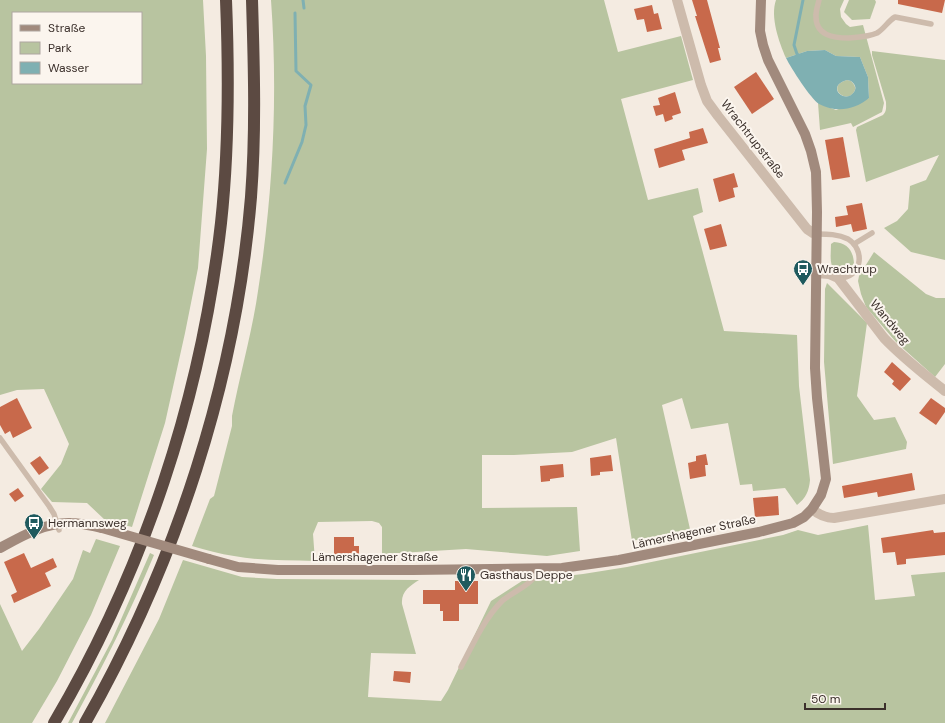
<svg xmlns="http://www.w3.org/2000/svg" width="945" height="723" font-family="'DM Sans',sans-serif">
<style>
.green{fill:#b8c4a0;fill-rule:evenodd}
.water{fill:#7fb0b2;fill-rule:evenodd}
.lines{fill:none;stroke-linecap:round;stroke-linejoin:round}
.stream{stroke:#7fb0b2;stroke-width:3}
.building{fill:#c8694b}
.lane{stroke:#cdbbac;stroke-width:5.5}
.street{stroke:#cdbbac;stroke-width:10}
.secondary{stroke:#a18a7d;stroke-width:10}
.highway{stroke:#5c4a42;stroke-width:12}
.secondary-bridge{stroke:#a18a7d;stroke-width:10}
.labels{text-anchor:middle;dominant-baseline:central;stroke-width:4;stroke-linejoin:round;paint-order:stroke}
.street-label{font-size:12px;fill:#3b302b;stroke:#fbf5ee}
.poi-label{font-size:12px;fill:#3b302b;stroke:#fbf5ee;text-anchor:start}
</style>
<rect width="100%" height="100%" fill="#f4ebe1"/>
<g class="green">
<path d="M0,0H203L206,56L207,149L198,268L185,333L165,423L132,527L105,520L87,503L52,502L41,489L61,464L69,444L44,389L17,390L0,395ZM13,13H141V83H13Z"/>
<path d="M271,0H604L618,52L681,36L693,80L621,99L648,200L698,188L703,212L693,216L724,331L797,335L799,386L810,480C809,491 806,498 797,505L785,488L753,491L752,484L740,485L728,423L691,429L682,398L662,405L690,529L632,541L616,438L572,452L514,455H482V508L577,507L580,551L547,556L466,549L382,554V527L379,523L372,521L318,522L313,534L315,561C288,560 260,561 234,556C220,554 206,550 192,546L210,499L214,496L232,426V416C240,374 252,333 258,291C273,195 278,96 271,0Z"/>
<path d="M776,0H844L840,9L841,17L846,24L850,27L863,25L884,103L882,112L853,127L851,123L820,130L818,103L836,110L869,98L868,77L860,57L836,56L825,50L807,51L786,58C779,42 770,17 776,0Z"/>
<polygon points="849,0 875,0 876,2 870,19 852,20 844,12"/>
<path d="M872,51L945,60V260L911,252L884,228L897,221L908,209L910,186L926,180L939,155L866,182L856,130L857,127L883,115C887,111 886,107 886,102L872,55Z"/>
<path d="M847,80L851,81C854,84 857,88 854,92C846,105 825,86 847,80Z"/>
<path d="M834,242C847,243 853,250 854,263L849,270L839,273C828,268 831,255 831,244Z"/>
<polygon points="874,252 926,294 936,298 945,298 945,364 935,377 896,342 866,307 861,294 858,281 859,276"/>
<polygon points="827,283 867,323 857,396 874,420 895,417 907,442 906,449 833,464 824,362 825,289"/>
<path d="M868,525L875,600L915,596L911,575L945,572V723H105L159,619L183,560L242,577L277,579L419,580C410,586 401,591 402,604L416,654L371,653L368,697L441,701L448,690L491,601L522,581L583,574L627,567L783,535L798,530L818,535Z"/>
<polygon points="96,539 120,546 91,615 57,681 32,723 0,723 0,604 22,651 39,629 73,579 83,550 90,553"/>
<path d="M150,553L154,555C130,613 102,668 72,723H68L112,640Z"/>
</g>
<path class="water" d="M825,50L836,56L860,57L868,77L869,98C855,110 836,113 819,104C811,99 791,68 786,58L807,51ZM847,80L851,81C855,84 857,88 854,92C845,105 825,86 847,80Z"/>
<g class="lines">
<g class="stream">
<polyline points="303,0 304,8"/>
<polyline points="800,56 797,54 794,45 803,0"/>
<polyline points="285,183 302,142 306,125 305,106 311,85 296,71 295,13"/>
</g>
</g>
<g class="building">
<polygon points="692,0 707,0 720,48 718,48 721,60 710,63 695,16 697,16"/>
<polygon points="898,0 945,0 942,13 898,4"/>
<polygon points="652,5 654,14 658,13 662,29 647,32 644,19 637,20 634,9"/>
<polygon points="756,72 774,99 752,114 734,87"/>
<polygon points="675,92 681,113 672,116 673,119 665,122 663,114 656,116 653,106 660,105 658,98"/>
<polygon points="703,128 708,143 682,150 685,160 659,168 654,149 690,138 689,132"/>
<polygon points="843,137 850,177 832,180 825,140"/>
<polygon points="734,173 738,187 733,188 735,197 719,202 713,179"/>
<polygon points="862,203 867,229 853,232 851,224 836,227 835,217 848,215 846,206"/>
<polygon points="721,224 727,246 710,250 704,229"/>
<polygon points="892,362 911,379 900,391 892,384 894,381 884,372"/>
<polygon points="17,398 32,428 13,438 10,431 5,434 0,425 0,407"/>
<polygon points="931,398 945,408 945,412 936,425 919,413"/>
<polygon points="706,454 708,465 705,465 706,476 690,479 688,463 696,461 696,456"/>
<polygon points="611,455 613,471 600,472 600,475 591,476 590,458"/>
<polygon points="40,456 49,468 39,475 30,463"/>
<polygon points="563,464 564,477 550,479 550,481 541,482 540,466"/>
<polygon points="912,473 915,490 878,497 877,492 844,498 842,486"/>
<polygon points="18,488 24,496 15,502 9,494"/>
<polygon points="778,496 779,515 755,517 753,498"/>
<polygon points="933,530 934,533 945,532 945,555 906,559 906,564 897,565 895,552 883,553 881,538"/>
<polygon points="334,537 354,537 354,546 359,546 359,561 334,561"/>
<polygon points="24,553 31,568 53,558 57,567 45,573 51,586 14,603 11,595 17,592 4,562"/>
<polygon points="455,581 478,581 478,604 459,604 459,621 443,621 443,611 440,611 440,604 423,604 423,590 455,590"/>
<polygon points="394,671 411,672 410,683 393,681"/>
</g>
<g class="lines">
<g class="lane">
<path d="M819,0C818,5 816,10 816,15C815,36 834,38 849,38C859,37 868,37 877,33C884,29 888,21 895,17L931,24"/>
<path d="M817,234C827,234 838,234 848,239C866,250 862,279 838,278"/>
<polyline points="854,244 872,233"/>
<polyline points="0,438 49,506 54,514 59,530"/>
<path d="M461,667C473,644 484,619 502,601C513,591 534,585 538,569"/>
</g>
<g class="street">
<polyline points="677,0 701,85 707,101 718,116 807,229 813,233 817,234"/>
<path d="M816,273L829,274L838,278L884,338C903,358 924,374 945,391"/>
<path d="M812,509C819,515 825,518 834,518L945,499"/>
</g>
<g class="secondary">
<path d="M0,548C22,536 46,522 71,523C82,523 92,526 102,528"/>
<polyline points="209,559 238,567 278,570 413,570 562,568 619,560 759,532 793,523 804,517 812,509 821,495 826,479 817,398 815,368 817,212 816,172 811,151 805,134 768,60 763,45 760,31 761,0"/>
</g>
<g class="highway">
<path d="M54,723C144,570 201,399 221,223C229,149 229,74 226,0"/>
<path d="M85,723C176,563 236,380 251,197C256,131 254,65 252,0"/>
</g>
<polyline class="secondary-bridge" points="102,528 209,559"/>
</g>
<defs>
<symbol id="bus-pin" viewBox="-11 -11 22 30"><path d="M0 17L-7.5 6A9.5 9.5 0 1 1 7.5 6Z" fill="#1f5a5e" stroke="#fbf5ee"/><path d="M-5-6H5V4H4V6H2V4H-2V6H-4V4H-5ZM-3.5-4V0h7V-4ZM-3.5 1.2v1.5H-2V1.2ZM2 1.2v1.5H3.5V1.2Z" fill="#fff"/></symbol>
<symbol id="restaurant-pin" viewBox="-11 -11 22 30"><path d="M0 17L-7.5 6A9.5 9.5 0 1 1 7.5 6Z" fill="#1f5a5e" stroke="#fbf5ee"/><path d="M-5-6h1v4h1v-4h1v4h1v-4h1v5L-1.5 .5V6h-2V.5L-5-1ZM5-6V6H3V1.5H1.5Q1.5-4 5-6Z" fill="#fff"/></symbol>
</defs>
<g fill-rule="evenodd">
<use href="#bus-pin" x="792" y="258" width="22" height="30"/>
<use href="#bus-pin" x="23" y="512" width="22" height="30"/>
<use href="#restaurant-pin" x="455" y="564" width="22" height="30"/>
</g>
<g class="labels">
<g class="street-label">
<text transform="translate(753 139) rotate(52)">Wrachtrupstraße</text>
<text transform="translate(890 322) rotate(50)">Wandweg</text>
<text transform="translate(694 532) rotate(-12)">Lämershagener Straße</text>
<text x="375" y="557">Lämershagener Straße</text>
</g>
<g class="poi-label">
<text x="817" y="269">Wrachtrup</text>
<text x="48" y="523">Hermannsweg</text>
<text x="480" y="575">Gasthaus Deppe</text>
</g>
</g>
<rect x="12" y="12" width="130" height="72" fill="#fbf5ee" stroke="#aea6a0"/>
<rect x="20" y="25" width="20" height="6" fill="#a18a7d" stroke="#aea6a0"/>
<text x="48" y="32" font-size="12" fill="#3b302b">Straße</text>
<rect x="20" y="42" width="20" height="12" fill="#b8c4a0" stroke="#aea6a0"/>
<text x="48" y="52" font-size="12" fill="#3b302b">Park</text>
<rect x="20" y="62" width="20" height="12" fill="#7fb0b2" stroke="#aea6a0"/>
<text x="48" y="72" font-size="12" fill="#3b302b">Wasser</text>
<path d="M805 703v6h80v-6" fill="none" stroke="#3b302b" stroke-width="2"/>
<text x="811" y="703" font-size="12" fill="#3b302b" stroke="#fbf5ee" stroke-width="3" paint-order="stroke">50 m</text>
</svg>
